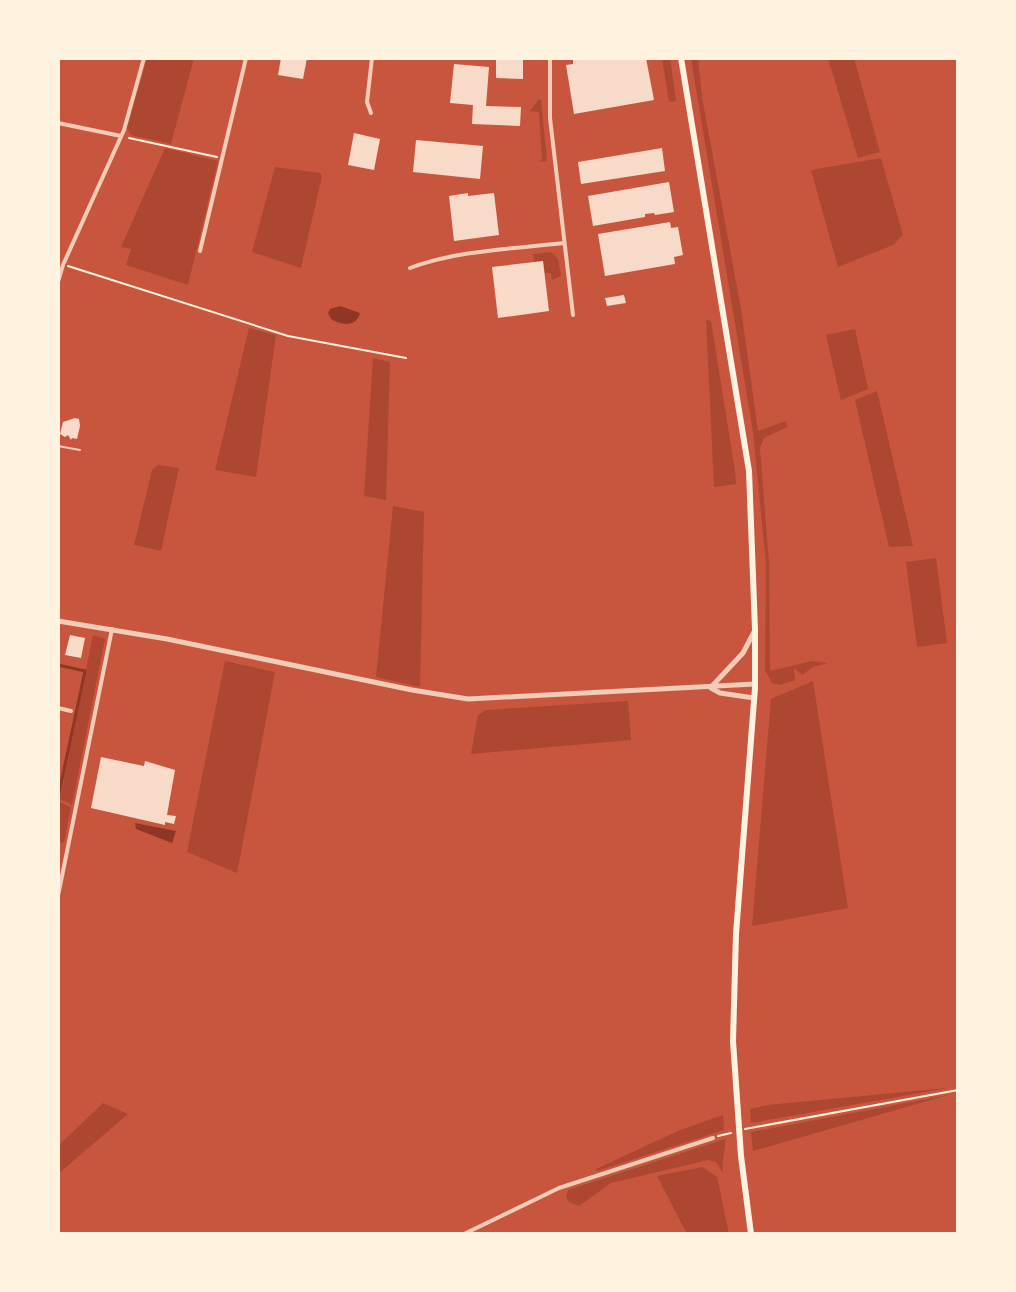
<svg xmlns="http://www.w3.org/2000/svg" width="1016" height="1292" font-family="'Fira Sans',sans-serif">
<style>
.green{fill:#ae4732}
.water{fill:#8f3625}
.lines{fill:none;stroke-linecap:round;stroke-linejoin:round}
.stream{stroke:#8f3625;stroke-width:3}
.building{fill:#f7dbc8}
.path{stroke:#fff3e0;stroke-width:2}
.service{stroke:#f1ccb7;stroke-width:2}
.minor{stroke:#f1ccb7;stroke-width:4}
.tertiary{stroke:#f1ccb7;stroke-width:5}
.secondary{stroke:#fff3e0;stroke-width:6}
</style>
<rect width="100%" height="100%" fill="#c8553d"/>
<g class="green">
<polygon points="147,58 194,58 171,144 131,135 127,128"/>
<polygon points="662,58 670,58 676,101 669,102"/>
<polygon points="691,58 698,58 702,97 741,309 758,431 786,421 787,427 764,438 760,448 769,563 770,671 812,661 828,663 813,667 802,675 794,668 795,680 781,685 772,683 765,670 766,564 753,432"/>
<polygon points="828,58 854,58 880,152 858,158"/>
<polygon points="539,99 541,100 547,161 537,162 542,160 539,112 530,111"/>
<polygon points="165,148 218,161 188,285 126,265 131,249 121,247"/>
<polygon points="881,158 903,235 893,245 838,267 811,170"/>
<polygon points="275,167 320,173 322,176 301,268 252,252"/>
<polygon points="551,252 558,259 561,276 552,280 551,273 545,273 543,261 534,262 533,254"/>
<polygon points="706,320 711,321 735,471 736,484 714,487"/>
<polygon points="249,328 276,335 256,477 215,470"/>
<polygon points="855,329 868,389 841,400 826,335"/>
<polygon points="373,358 390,362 386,500 364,496"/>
<polygon points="877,391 913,546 889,547 855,400"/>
<polygon points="158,465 179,468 161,551 134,545 152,470"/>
<polygon points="393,506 424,512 420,687 376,677"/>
<polygon points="936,558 947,643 917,647 906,562"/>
<polygon points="93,635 105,639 72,805 60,799"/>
<polygon points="225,661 275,672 237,873 187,852"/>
<polygon points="813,681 848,908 752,926 771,699"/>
<polygon points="628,701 631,740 471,754 478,715 486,710"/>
<polygon points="59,802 71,807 64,843 58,841"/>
<polygon points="947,1088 942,1089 751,1123 750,1109 767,1105"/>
<polygon points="948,1095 753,1151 751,1132"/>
<polygon points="103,1103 128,1114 58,1174 58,1146"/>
<polygon points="723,1115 724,1130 597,1171 596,1169 680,1130"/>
<path d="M725,1139C726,1151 721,1160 723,1173L716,1162L708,1160L611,1183L579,1206L569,1202L566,1197L568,1190Z"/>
<polygon points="702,1167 717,1177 729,1234 687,1234 657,1176"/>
</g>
<g class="water">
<path d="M340,306L360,313C356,328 341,325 331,319L328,313L330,309Z"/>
<polygon points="135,823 176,831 172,843 136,829"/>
</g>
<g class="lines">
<polyline class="stream" points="58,665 85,671 58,798"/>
</g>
<g class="building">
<polygon points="281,58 307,58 303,79 278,75"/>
<polygon points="496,58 523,58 523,79 496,78"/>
<polygon points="573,58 646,58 654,100 574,114 566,65 573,64"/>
<polygon points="454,64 489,67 486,106 521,107 520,126 472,124 473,105 450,103"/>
<polygon points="354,133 380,139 374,170 348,165"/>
<polygon points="416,140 483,146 480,179 413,172"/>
<polygon points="662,148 665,171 581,184 578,162"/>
<polygon points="669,182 674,212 655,215 654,213 645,214 645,217 593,226 588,196"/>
<polygon points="468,193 468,196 494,193 499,235 454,241 449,196"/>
<polygon points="670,222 671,228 678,227 683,255 674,257 675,264 605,276 598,234"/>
<polygon points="543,261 549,311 498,318 492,267"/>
<polygon points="624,295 626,303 607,306 605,298"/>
<polygon points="75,418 79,419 80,426 77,439 72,438 71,440 68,435 65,437 60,434 63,422"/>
<polygon points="70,635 85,638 81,658 65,655"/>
<polygon points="101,757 144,766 145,761 175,770 167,815 176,816 174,824 165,822 165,825 91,808"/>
</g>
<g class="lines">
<g class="path">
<polyline points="129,138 217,157"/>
<polyline points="68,266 288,336 406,358"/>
<polyline points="745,1129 958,1090"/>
<polyline points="718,1136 731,1133"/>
</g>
<polyline class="service" points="58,446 80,450"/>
<g class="minor">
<polyline points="550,58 550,118 573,315"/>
<polyline points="371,113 367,102 372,58"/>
<polyline points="58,123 121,136"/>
<polyline points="200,251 246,58"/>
<path d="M410,268C458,250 513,249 564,243"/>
<polyline points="58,282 63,265 124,130 144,58"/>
<polyline points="58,708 71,711"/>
<polyline points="58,896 112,629"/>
<polyline points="464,1234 559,1188 713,1138"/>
</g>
<g class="tertiary">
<polyline points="58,621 167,639 412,690 468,699 755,684"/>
<polyline points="713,685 743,653 755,630"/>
<polyline points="711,688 720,693 754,698"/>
</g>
<polyline class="secondary" points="681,58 749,471 755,629 755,688 736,934 733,1041 741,1156 751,1234"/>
</g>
<rect width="1016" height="1292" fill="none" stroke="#fff3e0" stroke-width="120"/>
</svg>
